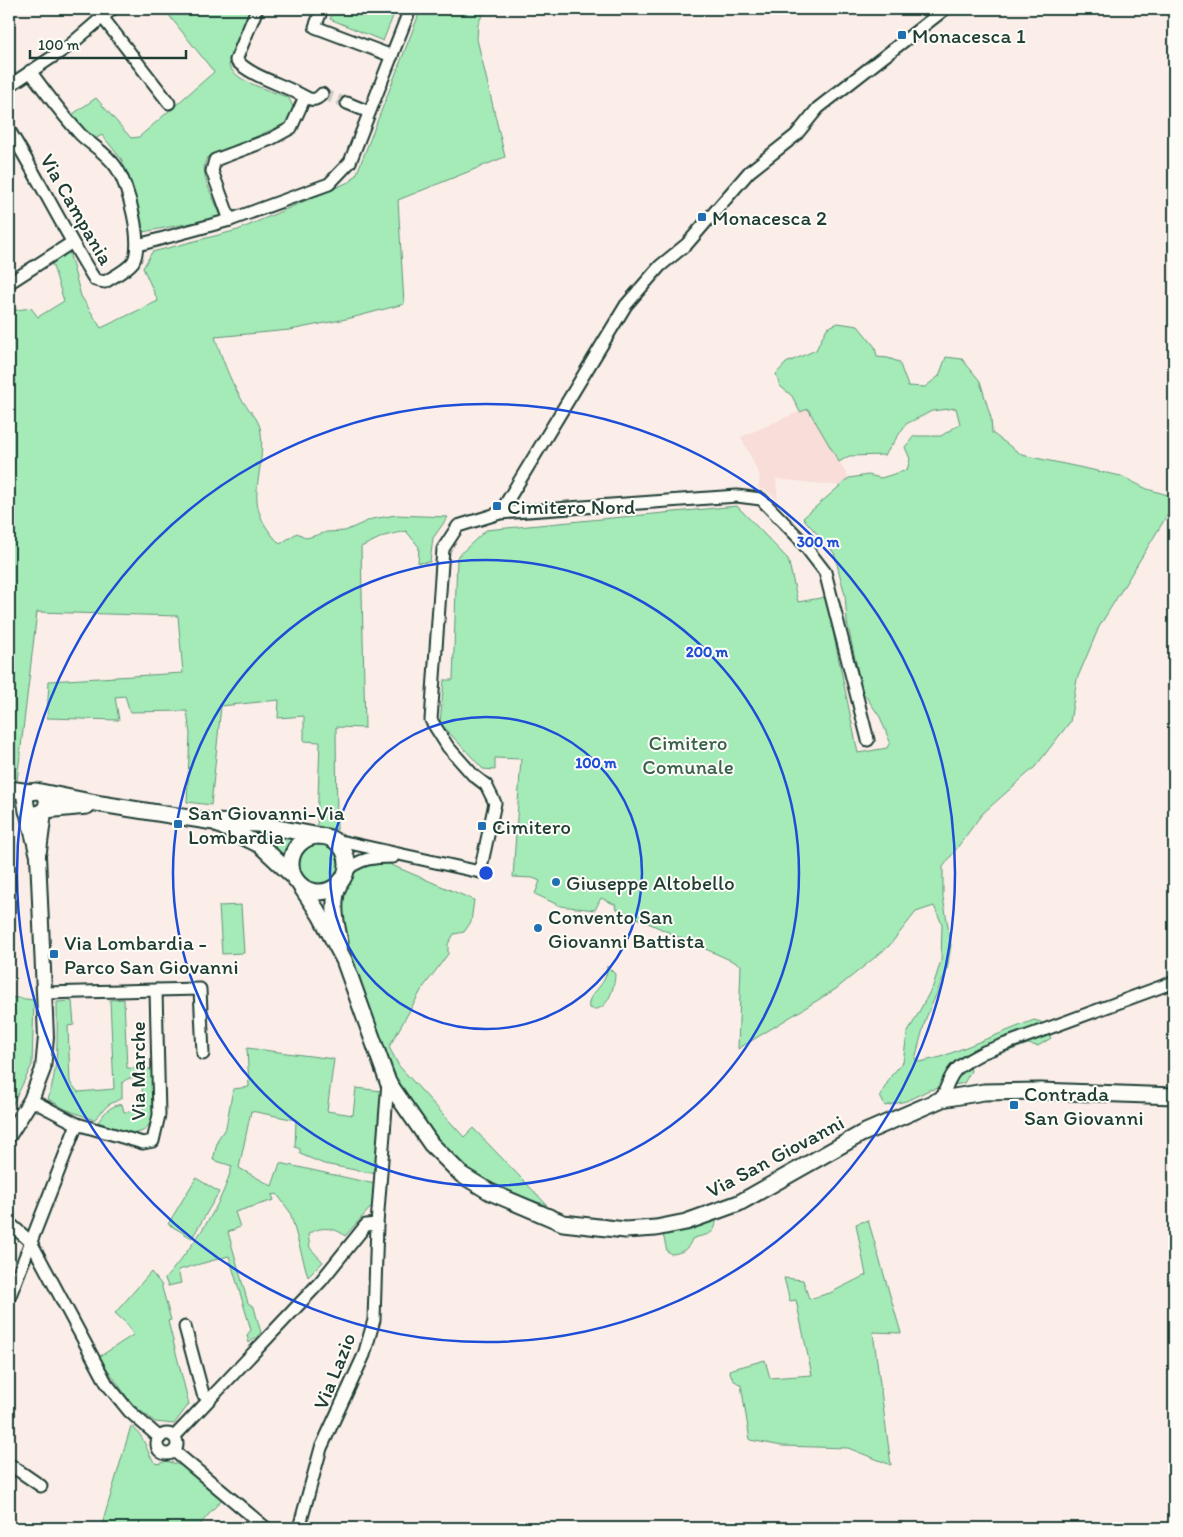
<svg xmlns="http://www.w3.org/2000/svg" width="1183" height="1537" font-family="Itim,sans-serif">
<style>
.built{fill:#f8ddd9}
.green{fill:#a4ebb8;stroke:#629476}
.lines{fill:none;stroke-linecap:round;stroke-linejoin:round}
.minor-tunnel{stroke:#cfcbc5;stroke-width:11;stroke-dasharray:11 5.5;stroke-linecap:butt}
.minor-casing{stroke:#1f3d34;stroke-width:15}
.tertiary-casing{stroke:#1f3d34;stroke-width:18}
.secondary-casing{stroke:#1f3d34;stroke-width:19}
.minor{stroke:#fdfcf7;stroke-width:11}
.tertiary{stroke:#fdfcf7;stroke-width:14}
.secondary{stroke:#fdfcf7;stroke-width:15}
.ring{fill:none;stroke:#1d4ed8;stroke-width:2.5}
.poi-dot{fill:#1f6fb2;stroke:#fdfcf7;stroke-width:2}
.labels{text-anchor:middle;dominant-baseline:central;stroke-width:4;stroke-linejoin:round;paint-order:stroke}
.poi-label{font-size:21px;fill:#1f3d34;stroke:#fdfcf7;text-anchor:start}
.street-label{font-size:21px;fill:#1f3d34;stroke:#fdfcf7}
.park-label{font-size:21px;fill:#3a604e;stroke:#fdfcf7}
.centre{fill:#1d4ed8;stroke:#fdfcf7;stroke-width:2.5}
.ring-label{font-size:15px;text-anchor:middle;font-weight:bold;fill:#1d4ed8;stroke:#fdfcf7;stroke-width:4;stroke-linejoin:round;paint-order:stroke}
</style>
<rect width="100%" height="100%" fill="#fbeee9"/>
<filter id="ink" filterUnits="userSpaceOnUse"><feTurbulence type="fractalNoise" baseFrequency=".02" numOctaves="2"/><feDisplacementMap in="SourceGraphic" scale="10" xChannelSelector="R" yChannelSelector="G"/><feConvolveMatrix kernelMatrix="1 2 1 2 8 2 1 2 1" color-interpolation-filters="sRGB"/></filter>
<g filter="url(#ink)">
<polygon class="built" points="807,408 849,478 841,486 776,479 778,500 766,490 758,488 760,476 741,437"/>
<g class="green">
<path d="M164,9H252L229,65C236,83 271,90 289,98L294,109L291,118L285,124L207,158C198,173 214,198 220,214L218,218L143,232L122,160L102,135L95,139L89,136L73,114L96,98L131,138L139,137L214,72Z"/>
<polygon points="334,9 396,9 383,41 330,19"/>
<path d="M421,9H485L478,24L477,39L505,157L398,200L404,304L351,318L290,330L215,337C222,358 229,378 240,397C247,409 260,418 261,433C266,481 239,502 280,544L297,533L307,538L327,532L345,531L372,519L396,515L448,517L433,538L430,562L418,563L419,547L406,531L384,536L361,547L365,728L336,727L337,830L317,826L320,742L304,741V716L278,718L279,700L221,706L211,805L187,802L190,734L187,711L130,712L125,696L115,697L119,720L47,718L49,681L183,673L178,616L37,612L17,781L9,780V311L31,308L38,317L64,301L52,263L69,252L81,296L101,328L158,301L143,268L152,252L238,230L351,181L357,173Z"/>
<polygon points="838,323 858,326 875,347 877,357 888,358 899,362 908,386 925,387 939,376 946,357 962,359 980,381 991,418 992,433 1022,455 1121,476 1147,489 1168,495 1174,494 1174,508 1171,509 1099,627 1077,679 1070,722 1035,767 982,814 943,867 943,897 951,945 947,970 926,1018 915,1059 920,1062 941,1057 1034,1020 1041,1022 1051,1038 1038,1046 1028,1044 1006,1052 987,1046 967,1055 971,1071 964,1083 929,1090 906,1101 885,1106 880,1096 891,1076 903,1062 907,1034 933,986 941,961 942,924 934,906 916,912 889,946 836,989 738,1049 741,965 615,908 616,905 601,898 595,910 560,906 535,894 540,881 533,878 513,877 521,759 495,758 495,770 483,769 440,723 444,680 453,680 457,557 486,530 737,506 788,559 798,602 826,597 858,753 887,748 890,742 880,717 862,691 847,622 845,595 834,553 803,518 849,478 868,475 881,478 907,470 910,459 905,447 914,436 941,436 960,424 956,408 932,411 906,424 885,455 849,456 839,462 808,409 800,412 792,396 780,386 776,374 786,363 816,350 827,328"/>
<polygon points="265,830 304,836 291,847 287,861 269,845"/>
<circle cx="319" cy="864" r="22"/>
<path d="M382,861L474,900L471,922L464,932L454,934L448,944V954L422,989L389,1047L399,1066L464,1137L473,1128L547,1205C504,1192 464,1173 435,1137C397,1091 378,1038 359,982C346,943 316,868 382,861Z"/>
<polygon points="241,905 244,953 222,954 219,906"/>
<path d="M607,966L615,974C615,987 607,1015 589,1008C586,992 608,988 607,966Z"/>
<polygon points="9,997 34,1000 32,1065 9,1112"/>
<path d="M124,999L127,1068L152,1069C153,1088 162,1136 131,1133C121,1131 108,1125 98,1122C105,1112 110,1106 122,1104L124,1112L143,1111L142,1081C135,1076 128,1077 122,1083V1098L108,1105L94,1120L65,1109L48,1099C59,1068 57,1035 57,1002L72,1001L74,1025L68,1026L70,1082L78,1092L114,1089L110,1000Z"/>
<path d="M247,1048L334,1059L327,1111L353,1115L356,1088L382,1091L376,1174L324,1164L300,1154V1149L295,1147L296,1120L251,1111L239,1168L272,1186L280,1163L375,1184L373,1205L345,1236C335,1227 320,1226 308,1234L310,1248L323,1262L308,1277L290,1212L277,1194L272,1195L274,1200L235,1212L240,1227L228,1232L248,1303L254,1307L261,1333L249,1343L247,1335L251,1330L229,1256L178,1270L181,1283L168,1286L165,1279C193,1245 221,1209 232,1166L213,1160L218,1139L226,1127L233,1089L249,1087Z"/>
<polygon points="196,1178 219,1192 192,1238 168,1224"/>
<path d="M712,1217L716,1222C715,1237 703,1234 692,1239C688,1250 682,1253 671,1254L667,1251L662,1230Z"/>
<polygon points="868,1220 901,1333 873,1332 891,1465 848,1448 782,1446 750,1440 741,1385 733,1380 729,1370 765,1360 770,1378 812,1375 796,1300 790,1301 784,1278 803,1280 809,1299 830,1293 866,1275 856,1224"/>
<polygon points="151,1272 161,1284 171,1320 168,1321 189,1404 174,1424 155,1422 131,1403 99,1357 133,1335 128,1325 115,1313"/>
<path d="M131,1426C148,1438 145,1455 157,1464L167,1461L182,1466L222,1499L197,1528H101Z"/>
</g>
<g class="lines">
<polyline class="minor-tunnel" points="322,94 347,103"/>
<defs>
<g id="minor">
<polyline points="96,9 169,103"/>
<polyline points="322,9 315,27 392,56"/>
<polyline points="9,86 69,46 112,9"/>
<path d="M305,97C312,101 317,100 322,94"/>
<polyline points="347,103 369,112"/>
<path d="M9,130C39,179 64,231 95,280L105,282C113,277 127,270 133,262C144,245 128,183 116,167C106,152 92,146 80,134C62,114 46,93 30,71"/>
<path d="M230,220L212,171L215,160L271,139L291,128L305,97C283,84 253,78 236,60L257,9"/>
<polyline points="138,245 230,220 329,184 350,162 410,9"/>
<polyline points="9,283 71,243"/>
<polyline points="500,513 626,305 660,266 687,244 749,172 796,135 818,108 945,9"/>
<polyline points="331,839 480,872 495,803 486,785 473,775 448,747 431,720 443,549 458,526 500,513 737,496 761,499 798,537 825,572 868,740"/>
<path d="M345,872C359,858 374,857 393,857"/>
<polyline points="156,990 200,989 203,1054"/>
<path d="M942,1099C952,1068 956,1067 984,1052L1174,982"/>
<polyline points="31,1100 77,1124 143,1143 153,1141 159,1115 156,990 45,993"/>
<polyline points="9,1223 31,1242 107,1384 129,1411 160,1438"/>
<polyline points="9,1298 77,1124"/>
<polyline points="185,1327 203,1394 209,1399"/>
<circle cx="167" cy="1444" r="10"/>
<polyline points="174,1437 321,1281 366,1225 377,1224"/>
<polyline points="174,1451 266,1528"/>
<polyline points="9,1464 41,1486"/>
<polyline points="299,1528 321,1448 364,1355 374,1320 377,1224 388,1082"/>
</g>
<g id="tertiary">
<polyline points="39,851 44,812"/>
<polyline points="9,1135 31,1100 43,1069 46,1037 38,856 27,811"/>
</g>
<g id="secondary">
<polyline points="9,789 30,792"/>
<polyline points="44,793 48,800 45,810 35,815 27,811 25,798 30,792 36,791 101,804 214,822 257,824 320,836"/>
<polyline points="45,810 87,806"/>
<polyline points="219,825 260,845 294,877"/>
<circle cx="319" cy="864" r="28"/>
<polyline points="300,885 320,915 344,960 388,1082 431,1144 462,1175 490,1192 563,1223 625,1230 656,1228 686,1222 739,1203 861,1134 942,1099 984,1092 1040,1091 1174,1096"/>
<path d="M340,942C336,923 330,899 341,881"/>
</g>
</defs>
<use href="#minor" class="minor-casing"/>
<use href="#tertiary" class="tertiary-casing"/>
<use href="#secondary" class="secondary-casing"/>
<use href="#minor" class="minor"/>
<use href="#tertiary" class="tertiary"/>
<use href="#secondary" class="secondary"/>
</g>
</g>
<g class="ring">
<circle cx="486" cy="873" r="156"/>
<circle cx="486" cy="873" r="313"/>
<circle cx="486" cy="873" r="469"/>
</g>
<g class="poi-dot">
<rect x="897" y="30" width="10" height="10" rx="2.5"/>
<rect x="697" y="212" width="10" height="10" rx="2.5"/>
<rect x="492" y="501" width="10" height="10" rx="2.5"/>
<rect x="173" y="819" width="10" height="10" rx="2.5"/>
<rect x="477" y="821" width="10" height="10" rx="2.5"/>
<circle cx="556" cy="882" r="5"/>
<circle cx="538" cy="928" r="5"/>
<rect x="49" y="949" width="10" height="10" rx="2.5"/>
<rect x="1009" y="1100" width="10" height="10" rx="2.5"/>
</g>
<g class="labels">
<g class="poi-label">
<text x="912" y="35">Monacesca 1</text>
<text x="712" y="217">Monacesca 2</text>
<text x="507" y="506">Cimitero Nord</text>
<text x="188" y="812">San Giovanni-Via<tspan x="188" dy="24">Lombardia</tspan></text>
<text x="492" y="826">Cimitero</text>
<text x="566" y="882">Giuseppe Altobello</text>
<text x="548" y="916">Convento San<tspan x="548" dy="24">Giovanni Battista</tspan></text>
<text x="64" y="942">Via Lombardia -<tspan x="64" dy="24">Parco San Giovanni</tspan></text>
<text x="1024" y="1093">Contrada<tspan x="1024" dy="24">San Giovanni</tspan></text>
</g>
<g class="street-label">
<text transform="translate(77 209) rotate(60)">Via Campania</text>
<text transform="translate(137 1071) rotate(-90)">Via Marche</text>
<text transform="translate(775 1156) rotate(-28)">Via San Giovanni</text>
<text transform="translate(334 1371) rotate(-68)">Via Lazio</text>
</g>
<g class="park-label">
<text x="688" y="742">Cimitero<tspan x="688" dy="24">Comunale</tspan></text>
</g>
</g>
<circle cx="486" cy="873" r="8" class="centre"/>
<g class="ring-label">
<text x="818" y="547">300 m</text>
<text x="707" y="657">200 m</text>
<text x="596" y="768">100 m</text>
</g>
<rect width="1183" height="1537" fill="none" stroke="#fdfcf7" stroke-width="30"/>
<rect x="15" y="15" width="1153" height="1507" fill="none" stroke="#1f3d34" stroke-width="2" filter="url(#ink)"/>
<path d="M30 50v8h156v-8" fill="none" stroke="#1f3d34" stroke-width="2.5"/>
<text x="38" y="50" font-size="15" fill="#1f3d34" stroke="#fdfcf7" stroke-width="4" paint-order="stroke">100 m</text>
</svg>
